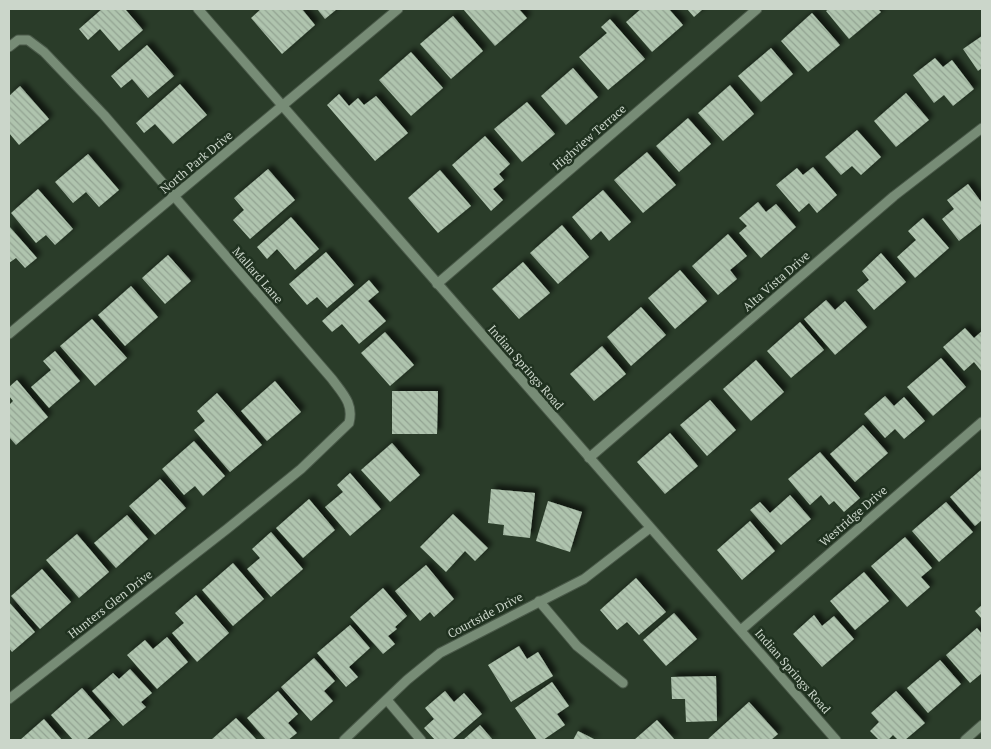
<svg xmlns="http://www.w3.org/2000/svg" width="991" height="749" font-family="'PT Serif',serif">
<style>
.building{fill:url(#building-back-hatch);filter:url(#shadow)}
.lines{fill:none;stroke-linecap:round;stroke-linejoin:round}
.minor-casing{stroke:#4a5949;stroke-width:11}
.minor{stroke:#778c76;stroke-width:9}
.labels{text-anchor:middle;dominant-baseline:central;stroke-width:5;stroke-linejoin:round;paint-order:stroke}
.street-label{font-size:12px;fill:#cbd6ca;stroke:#203220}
</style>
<defs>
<pattern id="building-back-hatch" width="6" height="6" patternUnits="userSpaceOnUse" patternTransform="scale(1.25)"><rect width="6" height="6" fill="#afc4ae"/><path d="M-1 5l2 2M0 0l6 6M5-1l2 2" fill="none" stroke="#92a392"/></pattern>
<filter id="shadow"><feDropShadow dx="4.5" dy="-4.5" stdDeviation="2.5" flood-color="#0009"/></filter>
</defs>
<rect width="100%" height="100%" fill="#2a3c29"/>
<g class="building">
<polygon points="102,9 125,9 143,30 119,51 100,29 88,40 79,29"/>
<polygon points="261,9 302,9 315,25 282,54 251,18"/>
<polygon points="317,9 337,9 325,19"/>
<polygon points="463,9 519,9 527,18 495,46"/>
<polygon points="641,9 669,9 683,25 652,52 626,22"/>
<polygon points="687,9 703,9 694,17"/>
<polygon points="829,9 878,9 881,12 849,39 826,11"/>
<polygon points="812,13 840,45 808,72 781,41"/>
<polygon points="453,16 483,51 451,79 420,44"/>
<polygon points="610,19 645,59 608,90 579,57 607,33 601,27"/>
<polygon points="982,36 982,68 978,71 963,49"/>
<polygon points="147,45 174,76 148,98 132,79 121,88 111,76"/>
<polygon points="771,48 793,74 761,102 738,76"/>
<polygon points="411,52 443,88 411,116 379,80"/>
<polygon points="935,58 943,67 952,60 974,89 953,106 944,95 934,103 913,75"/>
<polygon points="573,68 598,97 566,125 541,96"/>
<polygon points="180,84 207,115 173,144 155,124 144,133 136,123"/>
<polygon points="730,85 754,114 723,141 698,113"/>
<polygon points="20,86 49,119 19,145 9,133 9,96"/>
<polygon points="906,93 929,120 896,147 874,121"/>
<polygon points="339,94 349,106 358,98 364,105 376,96 408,133 375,161 327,105"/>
<polygon points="527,102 555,134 522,162 494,129"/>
<polygon points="688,118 711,144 679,172 656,146"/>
<polygon points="857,130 881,157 861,175 852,166 841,175 825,157"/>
<polygon points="485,136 510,164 499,174 504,180 493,189 503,200 491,211 452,165"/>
<polygon points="647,152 676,185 643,213 614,180"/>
<polygon points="88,154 119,190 99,207 86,192 73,203 55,182"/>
<polygon points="813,167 837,195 817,213 809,203 799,212 776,185 797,168 803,175"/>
<polygon points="268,169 295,200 250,239 233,220 244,210 234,198"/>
<polygon points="440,170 471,206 438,233 408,198"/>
<polygon points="968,184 982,203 982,223 959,241 942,219 954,209 947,200"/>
<polygon points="38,189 73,229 55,245 46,235 36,243 11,213"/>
<polygon points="603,190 631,222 609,241 601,231 591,240 572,217"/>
<polygon points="758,202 766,212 776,204 796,227 761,258 739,233 747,226 739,218"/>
<polygon points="291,217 319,249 295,270 277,249 267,259 257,247"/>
<polygon points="923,218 949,248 915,278 897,257 916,240 908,231"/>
<polygon points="562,225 589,257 558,284 530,253"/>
<polygon points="9,226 37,258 25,268 16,258 9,263"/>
<polygon points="728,234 747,256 730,270 737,279 718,295 692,266"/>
<polygon points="326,252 354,285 327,308 317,297 307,305 289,284"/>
<polygon points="881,253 906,282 874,310 857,290 869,280 862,271"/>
<polygon points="168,255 191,281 165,304 142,278"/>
<polygon points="523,262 550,293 519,319 492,289"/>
<polygon points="680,270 707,301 675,329 648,298"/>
<polygon points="369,280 379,292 368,301 386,321 359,344 342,324 332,332 322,321"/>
<polygon points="131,286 158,317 125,346 98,315"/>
<polygon points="826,300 835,310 845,301 867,327 835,355 804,319"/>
<polygon points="641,307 666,335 631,366 607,337"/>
<polygon points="92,319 127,358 95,386 60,346"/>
<polygon points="800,322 824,350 791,378 767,351"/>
<polygon points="965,328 974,338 982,331 982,372 974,362 964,371 943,347"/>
<polygon points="385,332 414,365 390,386 361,353"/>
<polygon points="602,346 626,374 594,401 570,374"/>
<polygon points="55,351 80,381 49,408 31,387 51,370 43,361"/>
<polygon points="941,358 966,387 933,416 907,387"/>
<polygon points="756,360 784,392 751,421 723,389"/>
<polygon points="17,380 48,417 16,445 9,437 9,405 13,401 9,396 9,387"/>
<polygon points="275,381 301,412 267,441 241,411"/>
<polygon points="392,391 438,391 437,434 392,434"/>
<polygon points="217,393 262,445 230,472 194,430 205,421 197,411"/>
<polygon points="885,396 894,406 904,397 925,421 904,439 895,429 885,438 864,414"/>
<polygon points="710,400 736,430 707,456 680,425"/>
<polygon points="863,425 888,453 855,482 830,454"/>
<polygon points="670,433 698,466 665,494 637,462"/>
<polygon points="194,441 225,476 203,496 195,486 184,495 162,469"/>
<polygon points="392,443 420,475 390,502 361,470"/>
<polygon points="820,452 860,498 844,512 834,501 829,505 821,495 810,505 788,479"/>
<polygon points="982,469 982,520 975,526 950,497"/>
<polygon points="350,473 381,509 350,536 325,507 343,492 337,485"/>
<polygon points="160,479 186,508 155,535 129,506"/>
<polygon points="491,489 535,493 530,538 503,535 504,525 488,523"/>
<polygon points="790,495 811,519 781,545 750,510 760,502 770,513"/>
<polygon points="309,499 335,530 303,558 276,528"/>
<polygon points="548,501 582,512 570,552 536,541"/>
<polygon points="946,502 973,532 939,562 912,531"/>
<polygon points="453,514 488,548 475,561 465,551 446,572 420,547"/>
<polygon points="127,515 148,539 116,568 94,543"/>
<polygon points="750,521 775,551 742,580 717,550"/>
<polygon points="271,532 303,569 271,597 247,569 260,558 252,549"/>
<polygon points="77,534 109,572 79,598 46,560"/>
<polygon points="905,537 932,568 921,577 930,587 907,607 871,566"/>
<polygon points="233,563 264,599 233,626 202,590"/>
<polygon points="426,565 454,599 434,617 430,612 420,621 395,591"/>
<polygon points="42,569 71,602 40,629 11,596"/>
<polygon points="864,572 889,601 855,630 830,601"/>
<polygon points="636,578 666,612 639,635 627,622 617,630 600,610"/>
<polygon points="383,588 407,616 395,627 397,629 388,636 395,644 383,654 350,617"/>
<polygon points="196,595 229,633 197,662 172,633 184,623 175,613"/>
<polygon points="9,602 35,632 12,652 9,648"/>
<polygon points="982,605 982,619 975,611"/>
<polygon points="674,613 697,639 666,666 643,640"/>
<polygon points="814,615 822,626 834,616 854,639 822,667 793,634"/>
<polygon points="350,625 370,648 349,667 358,677 346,687 317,653"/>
<polygon points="977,628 982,634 982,673 970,683 946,655"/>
<polygon points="167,637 188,662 157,689 127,655 145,640 153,649"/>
<polygon points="519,646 527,659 538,652 553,676 511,702 488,665"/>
<polygon points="314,658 335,681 324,691 333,701 311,721 281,687"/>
<polygon points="940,660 961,684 928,713 907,688"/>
<polygon points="130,669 152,693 141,702 146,707 123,726 92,691 113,673 119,679"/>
<polygon points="716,676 717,721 686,722 685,699 672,699 671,677"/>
<polygon points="552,682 569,706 557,714 565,725 543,740 537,740 515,708"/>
<polygon points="82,688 110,720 86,740 73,740 51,715"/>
<polygon points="278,691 298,714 288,723 297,733 288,740 266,740 247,718"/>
<polygon points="445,691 454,702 464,693 482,714 452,740 435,740 424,728 434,719 425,708"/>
<polygon points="896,691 925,723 905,740 898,740 893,735 888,740 879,740 870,731 879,722 871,713"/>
<polygon points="749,702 778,734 771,740 707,740"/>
<polygon points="236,718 257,740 211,740"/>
<polygon points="44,719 62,740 20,740"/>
<polygon points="657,720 675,740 634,740"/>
<polygon points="480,725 493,740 463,740"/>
<polygon points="578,731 596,740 573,740"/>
</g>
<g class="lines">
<defs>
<g id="minor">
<polyline points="198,9 836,740"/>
<path d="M9,47L18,40H28L44,52L104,115L332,379C343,394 354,404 349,423L301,469L227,529L9,699"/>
<polyline points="437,284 757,9"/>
<polyline points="9,334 398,9"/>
<polyline points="589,458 894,196 982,128"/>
<polyline points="539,601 577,646 623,683"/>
<polyline points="741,630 982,422"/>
<polyline points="387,700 421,740"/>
<polyline points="344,740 407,680 440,653 584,579 650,528"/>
<polyline points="965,740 982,725"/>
</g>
</defs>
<use href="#minor" class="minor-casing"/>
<use href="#minor" class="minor"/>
</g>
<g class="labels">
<g class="street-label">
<text transform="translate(589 137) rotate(-41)">Highview Terrace</text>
<text transform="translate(196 162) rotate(-40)">North Park Drive</text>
<text transform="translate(258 275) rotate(49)">Mallard Lane</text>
<text transform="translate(776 281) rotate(-41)">Alta Vista Drive</text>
<text transform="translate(526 367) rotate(49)">Indian Springs Road</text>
<text transform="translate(853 516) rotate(-41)">Westridge Drive</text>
<text transform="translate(110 604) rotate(-38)">Hunters Glen Drive</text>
<text transform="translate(485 615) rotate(-28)">Courtside Drive</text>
<text transform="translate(793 671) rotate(49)">Indian Springs Road</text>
</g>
</g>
<rect width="991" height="749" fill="none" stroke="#cbd6ca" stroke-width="20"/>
</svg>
